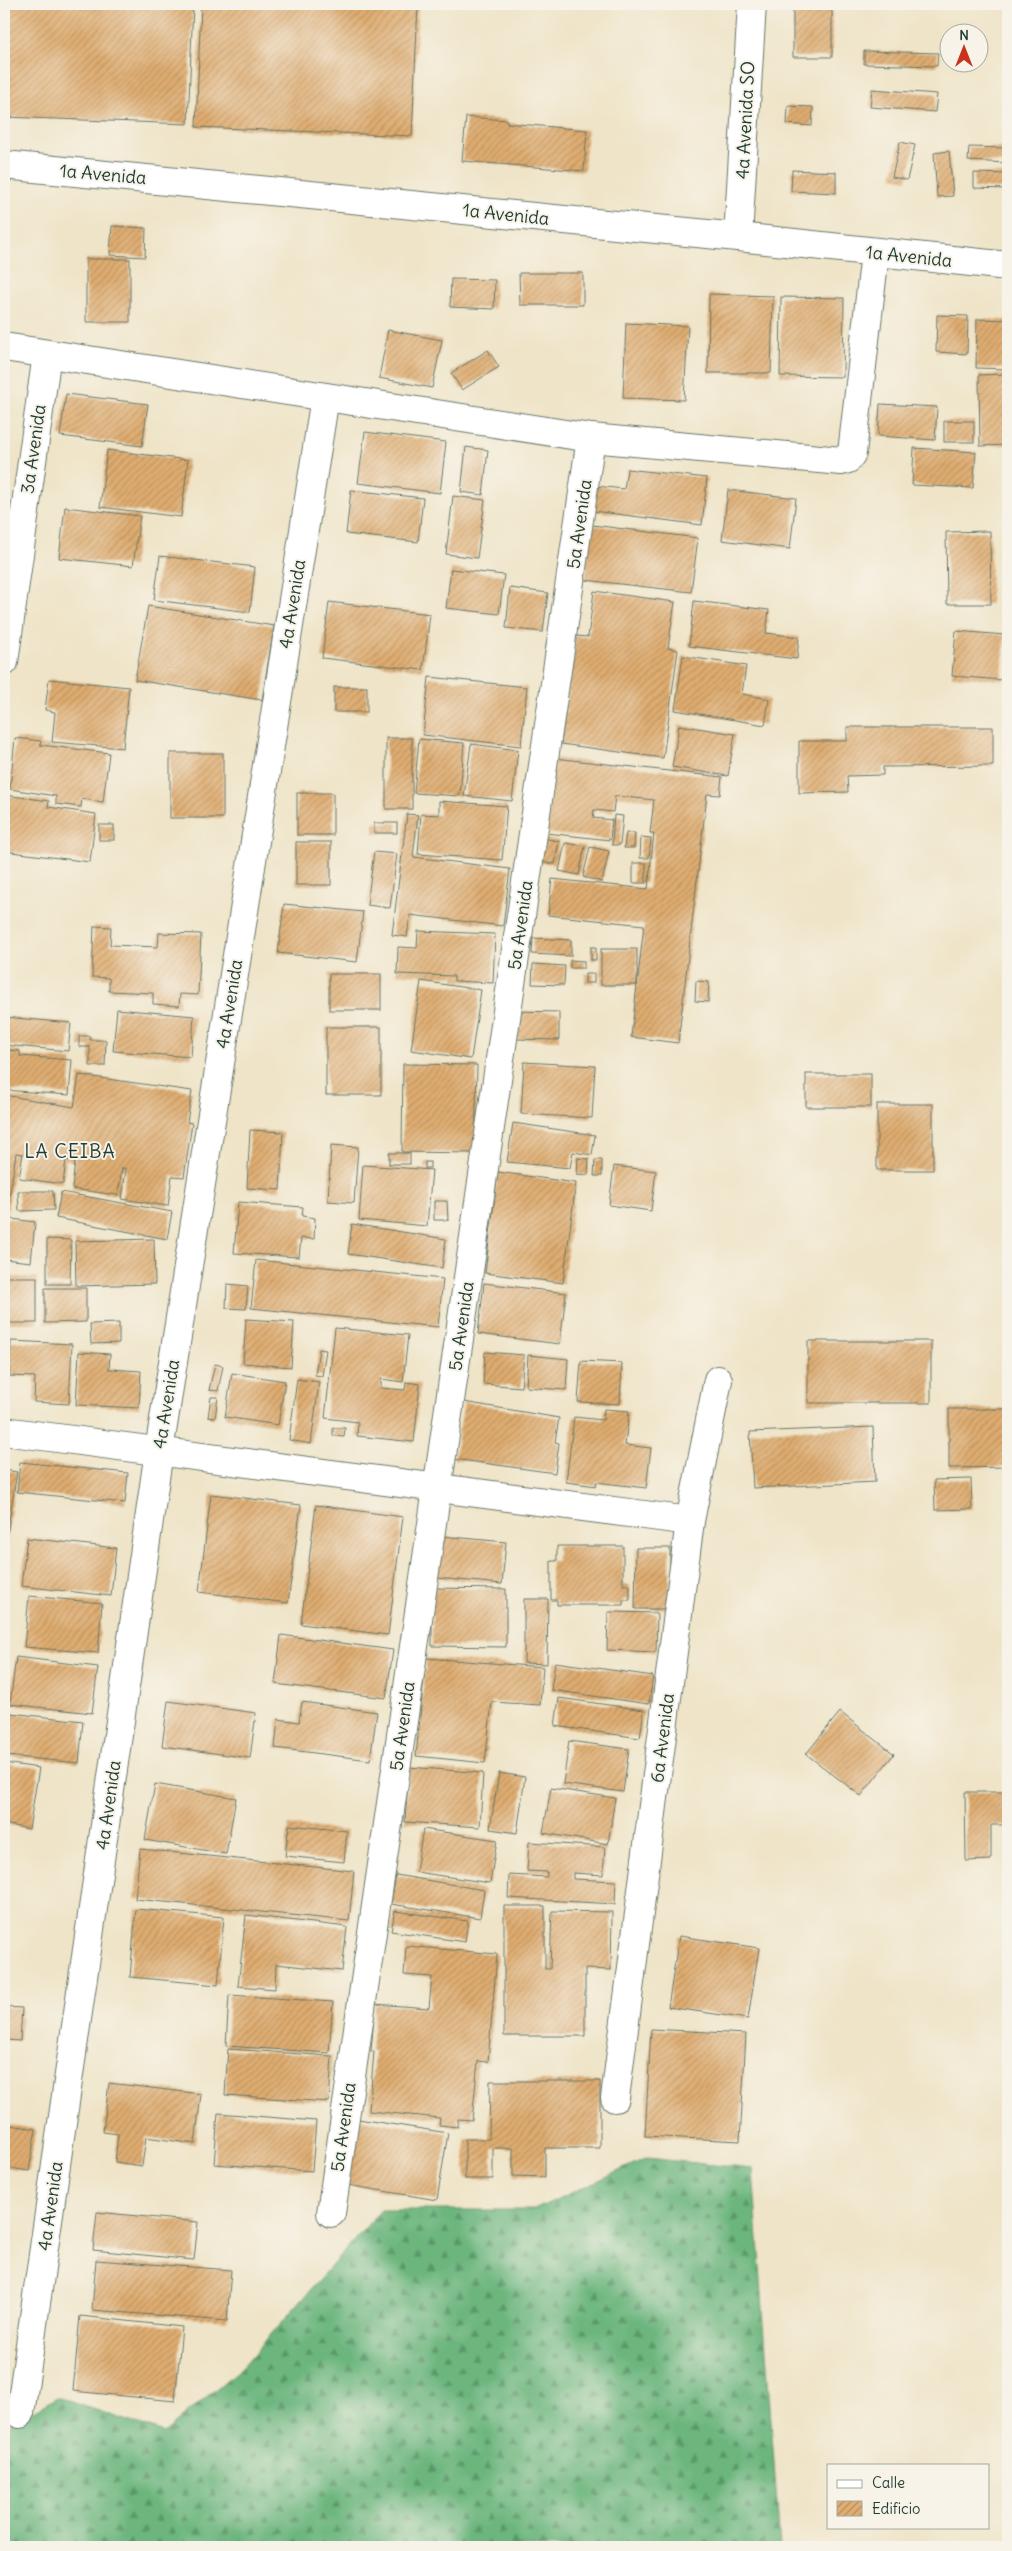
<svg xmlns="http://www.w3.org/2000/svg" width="1012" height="2551" font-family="Delius,sans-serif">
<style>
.forest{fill:url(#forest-firs);stroke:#467a59}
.building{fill:url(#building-hatch)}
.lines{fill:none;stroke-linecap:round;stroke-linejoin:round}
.street-casing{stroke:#687768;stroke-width:30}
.street{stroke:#fff;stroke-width:28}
.labels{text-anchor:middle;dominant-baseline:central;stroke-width:4;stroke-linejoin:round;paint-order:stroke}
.street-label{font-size:18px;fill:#1f3d34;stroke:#f7f3e8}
.neighbourhood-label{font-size:19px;letter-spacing:1px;fill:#1f3d34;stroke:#f7f3e8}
</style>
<defs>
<pattern id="forest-firs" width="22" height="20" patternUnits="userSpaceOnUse" patternTransform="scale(1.25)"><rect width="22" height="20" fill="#6cb67e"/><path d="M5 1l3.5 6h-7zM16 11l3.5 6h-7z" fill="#589568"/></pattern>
<pattern id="building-hatch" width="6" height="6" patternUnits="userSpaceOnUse" patternTransform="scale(1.25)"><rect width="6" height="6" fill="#e0ad71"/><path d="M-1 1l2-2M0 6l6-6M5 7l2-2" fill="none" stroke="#b58e5e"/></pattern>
</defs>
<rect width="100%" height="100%" fill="#f7f3e8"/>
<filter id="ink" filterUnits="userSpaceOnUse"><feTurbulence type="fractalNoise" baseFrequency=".02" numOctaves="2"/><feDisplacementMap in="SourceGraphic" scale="10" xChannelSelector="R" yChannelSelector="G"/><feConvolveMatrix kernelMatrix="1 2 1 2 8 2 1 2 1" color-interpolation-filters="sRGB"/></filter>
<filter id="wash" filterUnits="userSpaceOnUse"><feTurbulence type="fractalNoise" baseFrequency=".0096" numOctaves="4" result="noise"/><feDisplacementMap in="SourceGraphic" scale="20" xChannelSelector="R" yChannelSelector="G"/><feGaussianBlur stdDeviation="1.12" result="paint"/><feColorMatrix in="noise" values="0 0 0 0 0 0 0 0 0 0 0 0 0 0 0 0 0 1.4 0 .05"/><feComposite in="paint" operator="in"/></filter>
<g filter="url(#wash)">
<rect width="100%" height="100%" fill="#efe4c8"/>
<polygon class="forest" points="647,2158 753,2169 780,2547 4,2547 4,2428 57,2397 164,2433 243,2366 381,2210 534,2210"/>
<g id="blocks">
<g class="building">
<polygon points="4,4 193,4 188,124 4,117"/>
<polygon points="201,4 418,4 412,136 196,127"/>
<rect x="793" y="4" width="39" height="53"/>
<polygon points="864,51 938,53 937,66 864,64"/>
<polygon points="872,89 937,94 935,112 870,107"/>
<polygon points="788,106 813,107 812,126 787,124"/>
<polygon points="466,117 507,120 507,123 587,130 584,171 462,161"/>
<polygon points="900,142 915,145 907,180 892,177"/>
<polygon points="969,147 1008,148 1008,163 968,161"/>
<polygon points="949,151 953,196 937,197 934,153"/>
<polygon points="792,170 836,172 836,193 791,191"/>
<polygon points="974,173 1008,174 1008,189 974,188"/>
<polygon points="112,226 146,228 145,257 110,255"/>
<rect x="86" y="259" width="44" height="63"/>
<polygon points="519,273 583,273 583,305 520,305"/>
<polygon points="451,279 495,280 494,309 450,307"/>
<polygon points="709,294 773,296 771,373 708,373"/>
<polygon points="781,297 844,298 843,377 780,376"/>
<polygon points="937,315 968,316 967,354 936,352"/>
<polygon points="977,319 1008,320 1008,369 976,368"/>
<polygon points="626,323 688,326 684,400 623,398"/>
<polygon points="388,330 442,340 432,388 379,378"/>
<polygon points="488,350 499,367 462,390 451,373"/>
<polygon points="1008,374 1008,445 980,446 979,375"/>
<polygon points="66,394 148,404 142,446 60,436"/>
<polygon points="880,404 937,407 935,440 878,436"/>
<rect x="944" y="421" width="30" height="21"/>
<polygon points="365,432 446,442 440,493 358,483"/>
<polygon points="466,447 488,450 483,495 461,492"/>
<polygon points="914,448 976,452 973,488 912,485"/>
<polygon points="107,450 188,460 181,517 100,507"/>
<polygon points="627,469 707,478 702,525 593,511 596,486 624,489"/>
<polygon points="351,490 423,498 418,542 346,534"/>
<polygon points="728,490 796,498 790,549 722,540"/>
<polygon points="453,496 485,500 477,558 446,554"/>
<polygon points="65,507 140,516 133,566 59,558"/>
<polygon points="592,525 698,538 691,592 585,580"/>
<polygon points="990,531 991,604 947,604 946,532"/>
<polygon points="160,556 255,567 250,612 154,600"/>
<polygon points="451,569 504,575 499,614 446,608"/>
<polygon points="510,588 548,593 543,632 506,628"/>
<polygon points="594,591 675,602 668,648 678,650 663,758 561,744 576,636 588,637"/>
<polygon points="694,601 769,610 766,633 799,637 797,659 689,646"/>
<polygon points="329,602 430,614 423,670 322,658"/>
<polygon points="148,606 274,626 262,700 135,680"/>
<polygon points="956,631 1005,635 1002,680 952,676"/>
<polygon points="683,656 746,666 742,694 769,699 765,725 675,710"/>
<polygon points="429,677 527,687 521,746 423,735"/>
<polygon points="49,679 129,687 123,748 52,742 55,712 45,710"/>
<rect x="334" y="687" width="33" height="25"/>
<polygon points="679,725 735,734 728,776 672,767"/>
<polygon points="847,727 993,727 993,766 883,767 883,775 847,776 848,792 799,793 799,741 847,741"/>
<polygon points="15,738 41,741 40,745 109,753 103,802 82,799 81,807 56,804 56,796 10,789"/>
<rect x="386" y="738" width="26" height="71"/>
<polygon points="419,739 464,743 460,796 414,793"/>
<polygon points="471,744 518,750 512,801 464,796"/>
<rect x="170" y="753" width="53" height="65"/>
<rect x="1006" y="757" width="2" height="46"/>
<polygon points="554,758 722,777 720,795 707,794 678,1043 631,1037 644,925 548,915 552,879 648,889 654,833 650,833 654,800 615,796 613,812 594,810 593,818 612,820 610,840 546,833"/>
<rect x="297" y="793" width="36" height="42"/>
<polygon points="5,795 49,801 48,807 96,814 90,862 4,851"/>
<polygon points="439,801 507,806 502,860 418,854 421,814 439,815"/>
<polygon points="407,814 418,815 413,857 510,869 503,926 410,915 407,937 392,935"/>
<polygon points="614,815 623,816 620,845 612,845"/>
<rect x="374" y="823" width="23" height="10"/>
<rect x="99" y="825" width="15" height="15"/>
<polygon points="626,833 635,833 634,848 624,848"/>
<polygon points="641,837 651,838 649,858 640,858"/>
<polygon points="542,838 559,841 555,864 538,862"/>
<rect x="296" y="842" width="35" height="43"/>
<polygon points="565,843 585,846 579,875 559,871"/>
<polygon points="590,847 609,851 602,882 583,877"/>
<polygon points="374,852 397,854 390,908 367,905"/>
<rect x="633" y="863" width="13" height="20"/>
<polygon points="284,904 363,912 357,962 278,953"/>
<polygon points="94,926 111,927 110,945 158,947 159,933 201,934 198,995 180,994 179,1006 153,1004 153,993 109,991 109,978 92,977"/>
<polygon points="418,931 495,934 493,983 454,981 454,976 397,974 398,947 417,948"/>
<polygon points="533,938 571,940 571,956 532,954"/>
<rect x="591" y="947" width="5" height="13"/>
<rect x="601" y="949" width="36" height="36"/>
<polygon points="570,960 584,961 584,968 570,968"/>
<polygon points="533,964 565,966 564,985 532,984"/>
<rect x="329" y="974" width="52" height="36"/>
<rect x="585" y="974" width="9" height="9"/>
<polygon points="421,981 481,990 471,1059 411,1050"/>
<polygon points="696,981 709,982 708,1002 695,1001"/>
<polygon points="117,1009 194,1016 191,1057 113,1051"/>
<polygon points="515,1011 559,1012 559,1040 515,1039"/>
<polygon points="4,1017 71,1023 68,1051 4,1045"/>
<rect x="326" y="1027" width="55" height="68"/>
<polygon points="79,1036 90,1036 90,1040 106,1040 105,1066 90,1066 90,1047 79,1047"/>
<polygon points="4,1050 20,1051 20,1056 72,1060 69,1095 4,1090"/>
<polygon points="524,1062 595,1066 592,1118 521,1114"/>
<polygon points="403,1064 477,1065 475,1153 402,1152"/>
<rect x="806" y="1074" width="65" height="33"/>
<polygon points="79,1075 192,1091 187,1122 192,1123 184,1177 172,1176 168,1206 122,1199 126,1169 122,1168 118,1195 72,1189 75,1161 66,1160 63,1184 19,1178 23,1154 16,1153 7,1213 4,1213 4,1095 74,1107"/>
<rect x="877" y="1104" width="56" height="66"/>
<polygon points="513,1123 595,1135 592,1155 573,1152 570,1168 507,1162"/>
<polygon points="250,1130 283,1132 280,1190 247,1188"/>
<polygon points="331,1145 358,1147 354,1203 328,1201"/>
<rect x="389" y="1153" width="21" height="11"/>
<polygon points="578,1158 589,1159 588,1175 577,1174"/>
<polygon points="595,1160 602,1160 602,1176 594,1176"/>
<rect x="425" y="1162" width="5" height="6"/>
<polygon points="363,1165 432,1170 427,1226 359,1220"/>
<polygon points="614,1166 656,1171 651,1211 609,1205"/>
<polygon points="498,1172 576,1183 563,1283 485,1273"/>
<polygon points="18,1191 53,1191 54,1210 19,1211"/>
<polygon points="61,1192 172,1212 167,1239 56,1218"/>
<polygon points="434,1201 447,1201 448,1220 434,1220"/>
<polygon points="238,1202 303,1207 302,1216 315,1218 314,1239 301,1238 299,1257 234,1253"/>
<polygon points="4,1218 35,1222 31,1262 4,1259"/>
<polygon points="352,1224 446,1239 442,1268 348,1254"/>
<polygon points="47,1239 71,1240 70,1284 47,1284"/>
<polygon points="154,1239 155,1284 76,1286 75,1241"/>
<polygon points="256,1260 443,1279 438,1327 251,1308"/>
<rect x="5" y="1277" width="32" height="46"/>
<polygon points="484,1283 566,1293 560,1344 478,1334"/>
<polygon points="227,1284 248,1286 246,1309 226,1308"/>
<polygon points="45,1288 86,1288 86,1322 45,1323"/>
<polygon points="246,1319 294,1322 291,1367 243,1363"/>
<polygon points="119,1323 119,1343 91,1344 90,1324"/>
<polygon points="335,1328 408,1335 403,1382 381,1379 381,1388 405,1390 406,1382 420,1384 414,1442 357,1436 358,1422 325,1418"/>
<polygon points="11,1341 72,1344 69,1404 34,1402 35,1377 9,1376"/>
<rect x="808" y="1341" width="123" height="62"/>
<polygon points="319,1349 326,1350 322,1376 315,1375"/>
<polygon points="79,1352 110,1354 109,1369 141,1371 139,1408 76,1405"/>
<polygon points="485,1352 524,1355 521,1387 483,1384"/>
<polygon points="528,1355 568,1359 566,1390 526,1387"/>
<polygon points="581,1361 622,1363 620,1404 578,1402"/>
<polygon points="215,1364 223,1366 218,1391 209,1390"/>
<polygon points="232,1373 285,1381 278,1425 225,1417"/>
<polygon points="297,1379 319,1382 311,1444 289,1440"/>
<polygon points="211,1397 218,1397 215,1418 208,1417"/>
<polygon points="464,1402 559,1418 555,1442 559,1443 555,1473 454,1459"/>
<polygon points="604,1409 629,1411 625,1445 651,1448 646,1488 596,1482 596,1486 566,1482 574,1417 603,1420"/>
<polygon points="949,1409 1008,1409 1008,1467 949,1468"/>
<polygon points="873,1427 875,1482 753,1488 750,1432"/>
<polygon points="333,1428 345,1428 344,1437 333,1436"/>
<polygon points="20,1462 128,1473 125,1503 17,1492"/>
<polygon points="4,1470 17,1472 5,1547 4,1547"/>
<polygon points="971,1479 972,1509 935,1510 934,1480"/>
<polygon points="211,1494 301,1505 288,1603 199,1592"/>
<polygon points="316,1505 403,1517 388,1635 301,1624"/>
<polygon points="441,1536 506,1542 502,1584 437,1578"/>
<polygon points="27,1538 116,1548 111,1596 21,1586"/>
<polygon points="557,1546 623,1546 623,1585 630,1585 630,1600 623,1600 623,1605 557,1605 557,1600 551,1600 551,1561 557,1561"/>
<polygon points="636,1548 670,1548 670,1609 635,1609"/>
<polygon points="432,1588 506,1589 506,1647 432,1646"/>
<polygon points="29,1596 102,1603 98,1653 24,1647"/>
<polygon points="524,1599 548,1599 547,1664 524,1663"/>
<polygon points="608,1612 657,1613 656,1652 607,1650"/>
<polygon points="281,1635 393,1650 386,1698 275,1684"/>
<polygon points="16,1657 98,1667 92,1713 10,1704"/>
<polygon points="426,1658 543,1667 540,1705 492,1702 485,1763 416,1756"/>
<polygon points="555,1662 653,1676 649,1704 551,1690"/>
<polygon points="1006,1696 1008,1696 1008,1731 1007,1731"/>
<polygon points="559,1698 644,1710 640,1738 555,1726"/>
<polygon points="168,1701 256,1713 250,1758 162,1746"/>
<polygon points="302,1702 377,1712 370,1760 275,1748 278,1719 299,1722"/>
<polygon points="840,1712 894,1754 861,1796 806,1754"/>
<polygon points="10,1713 83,1721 79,1763 6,1756"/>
<polygon points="569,1741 629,1749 623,1792 563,1784"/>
<polygon points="4,1763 39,1768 29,1829 4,1824"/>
<polygon points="409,1767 483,1773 480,1827 405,1822"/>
<polygon points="499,1773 525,1777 517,1833 490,1829"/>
<polygon points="155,1784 236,1798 226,1854 145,1840"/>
<polygon points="551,1788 615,1798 608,1844 543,1833"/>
<polygon points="965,1792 1008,1792 1008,1825 991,1825 991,1860 966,1861"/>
<polygon points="289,1825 347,1831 344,1862 285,1856"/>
<polygon points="423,1829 497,1840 490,1883 416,1872"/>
<polygon points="529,1842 605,1847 603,1875 573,1873 573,1879 616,1881 615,1904 508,1898 509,1875 547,1877 547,1872 527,1871"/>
<polygon points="140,1849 354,1871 349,1921 135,1899"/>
<polygon points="396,1875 484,1890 480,1918 391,1904"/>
<polygon points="504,1906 545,1906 545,1969 550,1969 552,1911 612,1912 611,1970 585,1969 585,2036 504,2036"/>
<polygon points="136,1909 224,1917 218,1985 130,1977"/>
<polygon points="395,1911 468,1921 465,1942 391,1931"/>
<polygon points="246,1915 347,1927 342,1971 276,1964 275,1989 238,1986"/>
<polygon points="679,1936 759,1948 748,2019 668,2007"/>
<polygon points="406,1946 497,1954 488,2062 478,2061 472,2120 458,2119 458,2127 439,2125 440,2118 369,2111 374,2052 371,2051 375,2004 429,2008 432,1977 404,1975"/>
<polygon points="229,1995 333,2002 329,2053 226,2046"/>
<polygon points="4,2007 22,2008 20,2041 4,2040"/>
<polygon points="651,2029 746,2034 740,2141 645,2136"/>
<polygon points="228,2049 332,2056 329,2102 225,2095"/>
<polygon points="490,2081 600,2081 600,2148 545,2148 545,2177 513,2176 513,2148 493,2148 493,2179 465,2179 465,2139 489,2139"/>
<polygon points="109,2083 201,2094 195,2144 146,2137 142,2166 115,2162 118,2134 103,2132"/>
<polygon points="218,2113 316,2121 312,2171 214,2164"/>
<polygon points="358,2119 448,2133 437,2200 347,2185"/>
<polygon points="4,2124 36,2129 29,2171 4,2167"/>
<polygon points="4,2175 7,2175 8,2208 4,2208"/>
<polygon points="97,2212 198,2222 194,2260 93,2250"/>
<polygon points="96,2260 231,2270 227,2321 92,2310"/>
<polygon points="80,2316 182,2327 175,2401 73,2391"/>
</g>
</g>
</g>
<g filter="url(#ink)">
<use href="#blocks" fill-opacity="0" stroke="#687768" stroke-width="1"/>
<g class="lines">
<defs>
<g id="street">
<polyline points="4,165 738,237 1008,266"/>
<polyline points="738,237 752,4"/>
<polyline points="4,347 591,438 841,461 848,459 852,453 875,253"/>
<polyline points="4,662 47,354"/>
<polyline points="4,1431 690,1521"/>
<polyline points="615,2098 690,1521 718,1380"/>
<polyline points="331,2213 591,438"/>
<polyline points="20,2414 159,1451 325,397"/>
</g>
</defs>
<use href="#street" class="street-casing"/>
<use href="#street" class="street"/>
</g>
</g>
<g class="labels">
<g class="street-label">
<text transform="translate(745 120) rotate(-87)">4a Avenida SO</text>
<text transform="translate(103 174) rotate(5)">1a Avenida</text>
<text transform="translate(506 214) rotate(6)">1a Avenida</text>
<text transform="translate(909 256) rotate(6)">1a Avenida</text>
<text transform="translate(33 449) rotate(-82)">3a Avenida</text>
<text transform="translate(579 524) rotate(-82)">5a Avenida</text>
<text transform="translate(292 604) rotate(-81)">4a Avenida</text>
<text transform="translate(520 925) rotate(-82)">5a Avenida</text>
<text transform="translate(229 1004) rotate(-81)">4a Avenida</text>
<text transform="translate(461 1326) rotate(-82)">5a Avenida</text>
<text transform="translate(166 1404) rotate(-81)">4a Avenida</text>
<text transform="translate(402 1726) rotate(-82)">5a Avenida</text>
<text transform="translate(662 1738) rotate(-83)">6a Avenida</text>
<text transform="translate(108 1805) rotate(-82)">4a Avenida</text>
<text transform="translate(343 2127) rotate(-82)">5a Avenida</text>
<text transform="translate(50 2206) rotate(-82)">4a Avenida</text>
</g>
<g class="neighbourhood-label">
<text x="70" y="1151">LA CEIBA</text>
</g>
</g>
<rect width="1012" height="2551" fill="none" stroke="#f7f3e8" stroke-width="20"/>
<rect x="827" y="2464" width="162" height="65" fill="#f7f3e8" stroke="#a1aaa0"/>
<rect x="837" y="2480" width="25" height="8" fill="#ffffff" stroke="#a1aaa0"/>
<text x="872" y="2488" font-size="15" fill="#1f3d34">Calle</text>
<rect x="837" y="2501" width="25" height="15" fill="url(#building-hatch)" stroke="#a1aaa0"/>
<text x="872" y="2514" font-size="15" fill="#1f3d34">Edificio</text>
<g transform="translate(964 48)"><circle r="24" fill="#f7f3e8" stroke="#a1aaa0"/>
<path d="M0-4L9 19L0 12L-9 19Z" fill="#c8321e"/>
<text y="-8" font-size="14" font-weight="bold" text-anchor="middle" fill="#1f3d34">N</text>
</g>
</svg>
